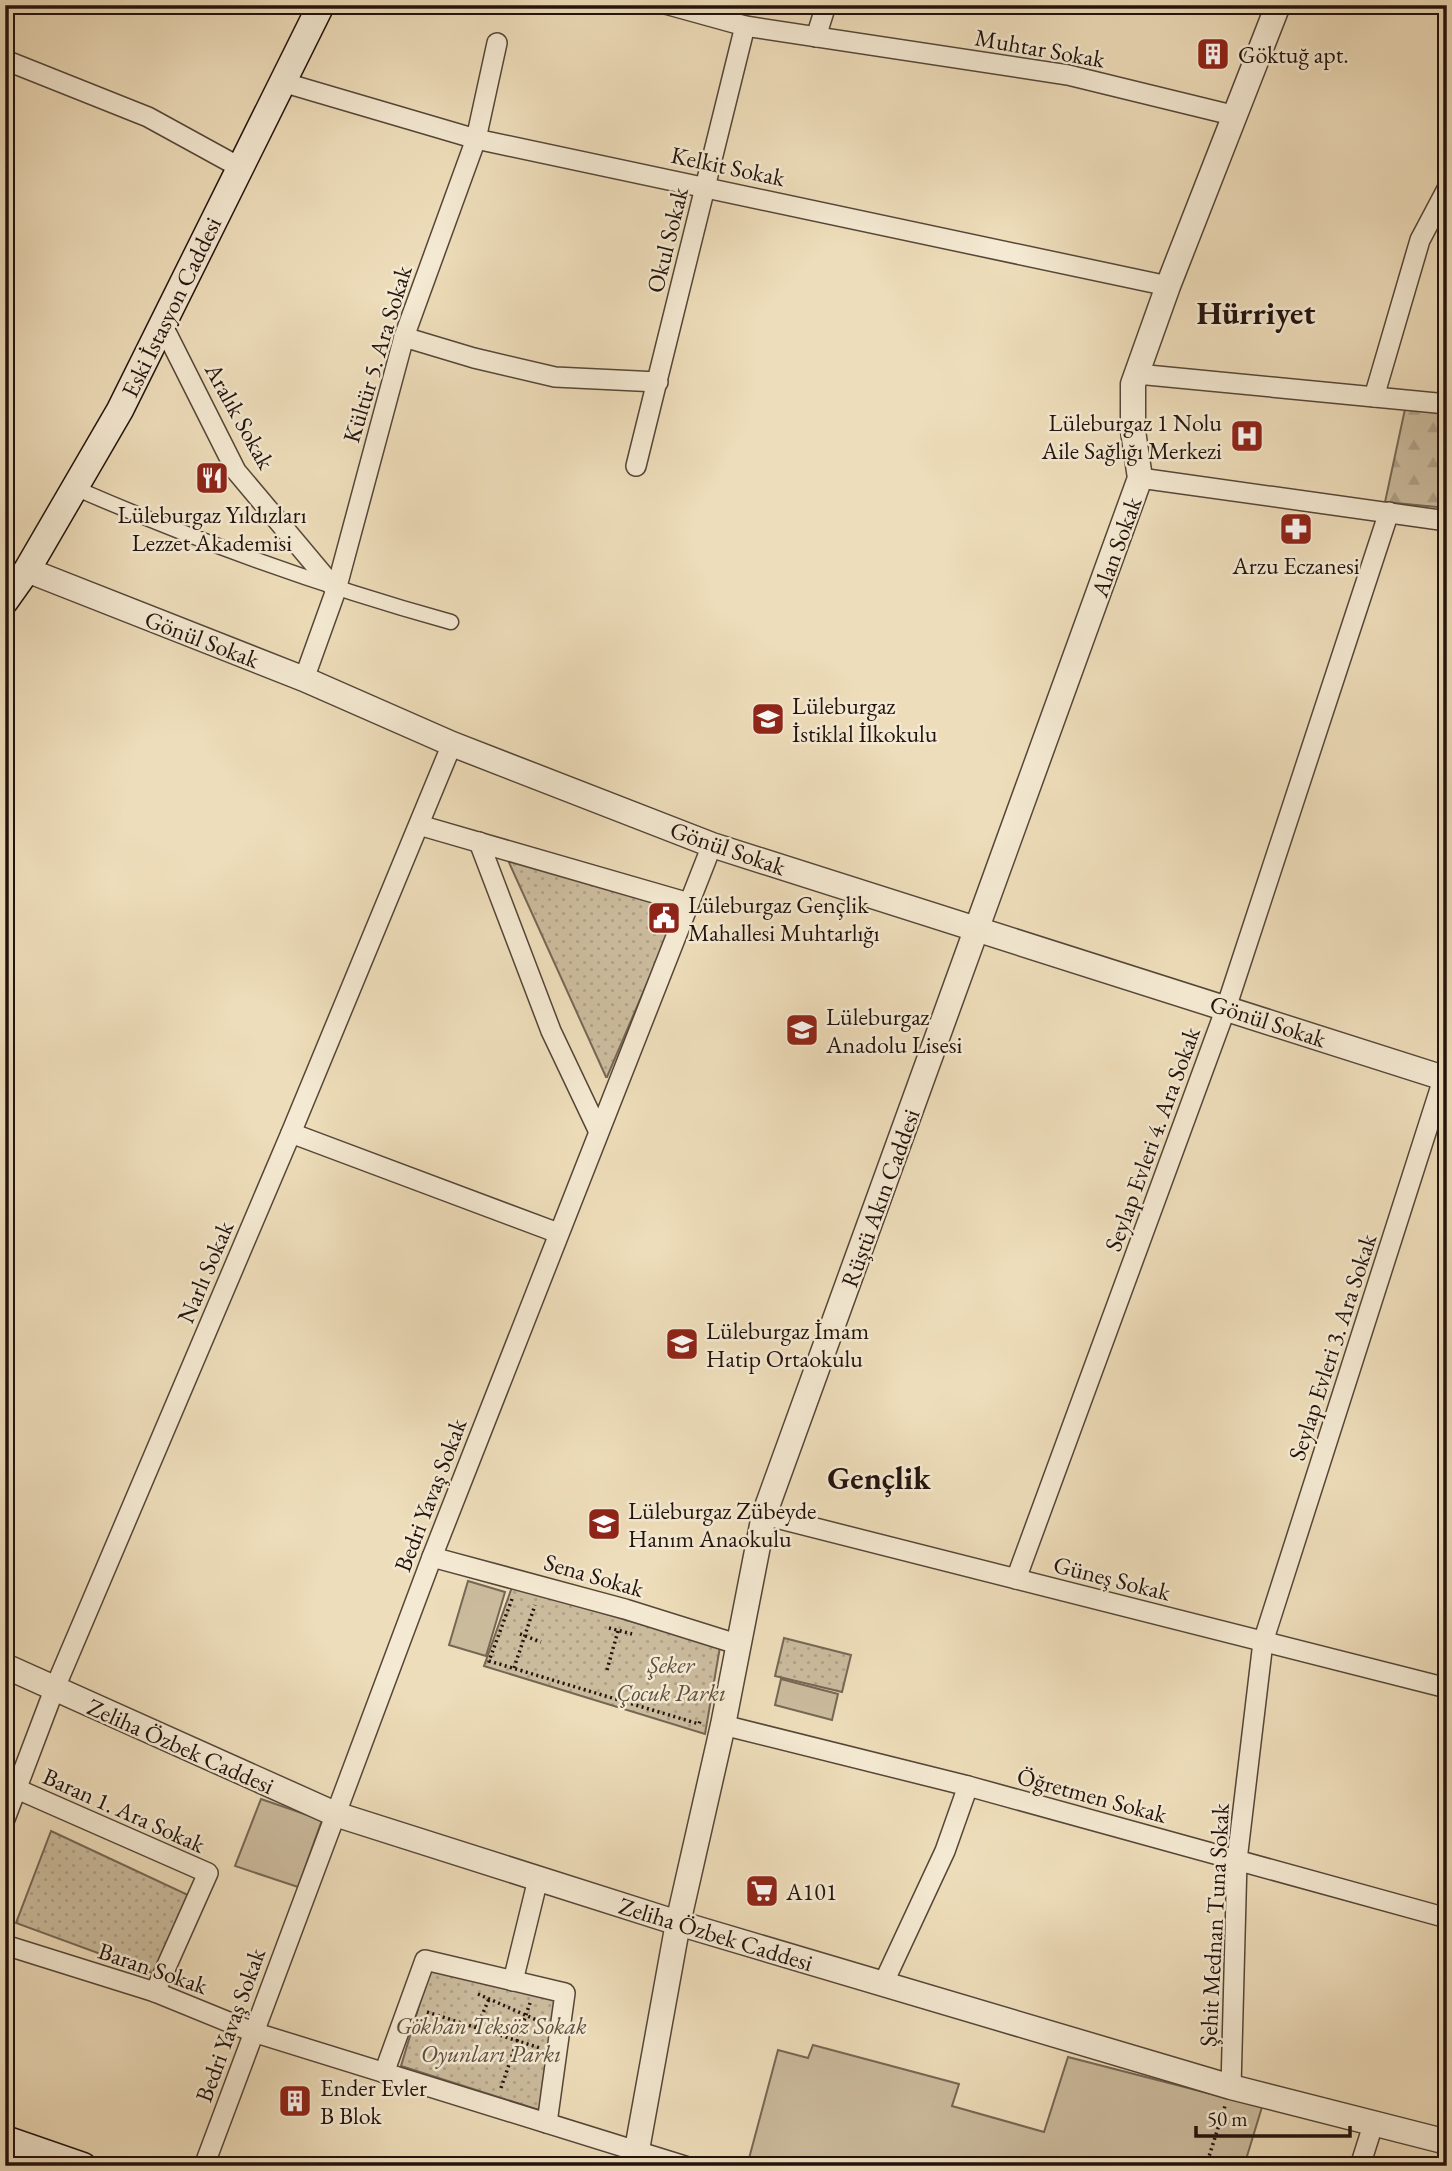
<svg xmlns="http://www.w3.org/2000/svg" width="1452" height="2171" font-family="'EB Garamond',serif">
<style>
.green{fill:#cbbb9d;stroke:#766755;stroke-width:2}
.forest{fill:url(#forest-firs);stroke:#766755;stroke-width:2}
.park{fill:url(#park-dots);stroke:#766755;stroke-width:2}
.lines{fill:none;stroke-linecap:round;stroke-linejoin:round}
.pedestrian-casing{stroke:#554638;stroke-width:17}
.minor-casing{stroke:#554638;stroke-width:22}
.tertiary-casing{stroke:#554638;stroke-width:27}
.secondary-casing{stroke:#22130d;stroke-width:29}
.path{stroke:#22130d;stroke-width:3.5;stroke-dasharray:2 3.5;stroke-linecap:butt}
.pedestrian{stroke:#f4e9d2;stroke-width:14}
.minor{stroke:#f4e9d2;stroke-width:19}
.tertiary{stroke:#f4e9d2;stroke-width:24}
.secondary{stroke:#f4e9d2;stroke-width:26}
.labels{text-anchor:middle;dominant-baseline:central;stroke-width:5;stroke-linejoin:round;paint-order:stroke}
.street-label{font-size:24px;fill:#22130d;stroke:#f4e9d2}
.poi-label{font-size:24px;fill:#22130d;stroke:#f4e9d2;text-anchor:start}
.park-label{font-size:24px;font-style:italic;fill:#5d4e3f;stroke:#f4e9d2}
.district-label{font-size:32px;font-weight:bold;fill:#22130d;stroke:#f4e9d2}
</style>
<defs>
<pattern id="forest-firs" width="22" height="20" patternUnits="userSpaceOnUse" patternTransform="scale(1.75)"><rect width="22" height="20" fill="#cbbb9d"/><path d="M5 1l3.5 6h-7zM16 11l3.5 6h-7z" fill="#aea086"/></pattern>
<pattern id="park-dots" width="8" height="8" patternUnits="userSpaceOnUse" patternTransform="scale(1.75)"><rect width="8" height="8" fill="#cbbb9d"/><path d="M2 2h.1M6 6h.1" fill="none" stroke="#aea086" stroke-width="1.8" stroke-linecap="round"/></pattern>
</defs>
<rect width="100%" height="100%" fill="#eeddba"/>
<filter id="stains"><feTurbulence type="fractalNoise" baseFrequency=".00286" numOctaves="4"/><feColorMatrix values="0 0 0 0 .2 0 0 0 0 .09 0 0 0 0 .02 0 0 0 .5 -.17"/></filter>
<radialGradient id="worn" r=".72"><stop offset=".6" stop-color="#630" stop-opacity="0"/><stop offset="1" stop-color="#630" stop-opacity=".3"/></radialGradient>
<g class="green">
<polygon points="468,1581 505,1592 486,1656 449,1645"/>
<polygon points="781,1679 838,1694 832,1720 775,1705"/>
<polygon points="261,1799 322,1820 298,1887 235,1866"/>
<polygon points="813,2045 959,2084 952,2106 1044,2132 1068,2057 1262,2107 1244,2166 747,2166 778,2050 808,2058"/>
</g>
<polygon class="forest" points="1405,409 1447,413 1447,508 1385,502"/>
<g class="park">
<polygon points="507,858 680,906 607,1077 606,1077"/>
<polygon points="512,1587 720,1647 705,1734 484,1666"/>
<polygon points="784,1638 851,1655 842,1692 775,1676"/>
<polygon points="51,1831 188,1895 155,1974 16,1923"/>
<polygon points="430,1969 555,2000 542,2111 401,2066"/>
</g>
<g class="lines">
<defs>
<path id="pedestrian" d="M75,488C199,542 321,586 451,622"/>
<g id="minor">
<polyline points="669,5 745,26 1068,75 1236,116"/>
<polyline points="816,37 826,5"/>
<polyline points="5,60 148,117 241,168"/>
<polyline points="282,82 476,139 1168,286"/>
<polyline points="163,326 236,471 336,590"/>
<polyline points="404,337 474,358 555,377 658,382"/>
<polyline points="1137,374 1447,404"/>
<polyline points="1374,397 1420,240 1447,189"/>
<polyline points="636,466 745,26"/>
<polyline points="1140,478 1447,521"/>
<polyline points="304,679 336,590 404,337 476,139 497,43"/>
<polyline points="419,825 689,903"/>
<polyline points="479,842 551,1031 598,1130"/>
<polyline points="291,1133 558,1233"/>
<polyline points="764,1515 1447,1688"/>
<polyline points="432,1557 625,1609 740,1645"/>
<polyline points="1016,1579 1226,1008 1389,512"/>
<polyline points="723,1725 968,1786 1447,1918"/>
<polyline points="17,1789 208,1873 155,1992"/>
<polyline points="5,1819 54,1690 291,1133 452,744"/>
<polyline points="5,1945 155,1992 253,2032 685,2166"/>
<polyline points="513,1981 538,1879"/>
<polyline points="883,1984 945,1851 968,1786"/>
<polyline points="384,2073 425,1960 565,1993 547,2123"/>
<polyline points="1231,2087 1237,1860 1263,1642 1447,1067"/>
<polyline points="204,2166 432,1557 712,845"/>
<polyline points="1360,2166 1373,2125"/>
</g>
<g id="tertiary">
<polyline points="27,570 304,679 452,744 712,845 1447,1079"/>
<polyline points="5,1666 335,1814 678,1923 1231,2087 1447,2142"/>
<polyline points="634,2166 678,1923 723,1725 764,1515 1140,478 1133,431 1133,384 1168,286 1278,5"/>
</g>
<g id="secondary">
<polyline points="5,601 27,570 120,410 321,5"/>
<polyline points="5,2139 83,2166"/>
<polyline points="5,2165 8,2166"/>
</g>
</defs>
<use href="#pedestrian" class="pedestrian-casing"/>
<use href="#minor" class="minor-casing"/>
<use href="#tertiary" class="tertiary-casing"/>
<use href="#secondary" class="secondary-casing"/>
<g class="path">
<polyline points="512,1599 489,1661 699,1724 700,1721"/>
<polyline points="609,1628 632,1634"/>
<polyline points="520,1634 541,1642"/>
<polyline points="514,1668 535,1605"/>
<polyline points="607,1670 618,1631"/>
<polyline points="478,1994 541,2022"/>
<polyline points="427,2012 540,2048"/>
<polyline points="477,2027 489,1999"/>
<polyline points="501,2088 530,2003"/>
<polyline points="1206,2166 1225,2106"/>
</g>
<use href="#pedestrian" class="pedestrian"/>
<use href="#minor" class="minor"/>
<use href="#tertiary" class="tertiary"/>
<use href="#secondary" class="secondary"/>
</g>
<defs>
<symbol id="building-square" viewBox="-11 -11 22 22"><rect x="-9" y="-9" width="18" height="18" rx="4" fill="#8f2418" stroke="#f4e9d2"/><path d="M-4-6H4V6H1V3H-1V6H-4ZM-2.5-4.3h1.7v1.8h-1.7ZM.8-4.3h1.7v1.8H.8ZM-2.5-1h1.7V.8h-1.7ZM.8-1h1.7V.8H.8Z" fill="#fff"/></symbol>
<symbol id="hospital-square" viewBox="-11 -11 22 22"><rect x="-9" y="-9" width="18" height="18" rx="4" fill="#8f2418" stroke="#f4e9d2"/><path d="M-5-5h3v3.5h4V-5h3V5h-3V1.5h-4V5h-3Z" fill="#fff"/></symbol>
<symbol id="restaurant-square" viewBox="-11 -11 22 22"><rect x="-9" y="-9" width="18" height="18" rx="4" fill="#8f2418" stroke="#f4e9d2"/><path d="M-5-6h1v4h1v-4h1v4h1v-4h1v5L-1.5 .5V6h-2V.5L-5-1ZM5-6V6H3V1.5H1.5Q1.5-4 5-6Z" fill="#fff"/></symbol>
<symbol id="pharmacy-square" viewBox="-11 -11 22 22"><rect x="-9" y="-9" width="18" height="18" rx="4" fill="#8f2418" stroke="#f4e9d2"/><path d="M-2-6h4v4h4v4h-4v4h-4v-4h-4v-4h4Z" fill="#fff"/></symbol>
<symbol id="school-square" viewBox="-11 -11 22 22"><rect x="-9" y="-9" width="18" height="18" rx="4" fill="#8f2418" stroke="#f4e9d2"/><path d="M0-5L7-2L0 1L-7-2ZM-4 1L0 2.5L4 1V4Q0 6-4 4Z" fill="#fff"/></symbol>
<symbol id="civic-square" viewBox="-11 -11 22 22"><rect x="-9" y="-9" width="18" height="18" rx="4" fill="#8f2418" stroke="#f4e9d2"/><path d="M-.6-6.5H3V-4.5H.6V-3L4-1V1h2V6H-6V1h2V-1L-.6-3ZM-1.2 2.5V6h2.4V2.5Z" fill="#fff"/></symbol>
<symbol id="supermarket-square" viewBox="-11 -11 22 22"><rect x="-9" y="-9" width="18" height="18" rx="4" fill="#8f2418" stroke="#f4e9d2"/><path d="M-6-5.5h2.5l.6 2H6L4.5 2H-2.5L-4.4-4H-6ZM-1.5 3.2a1.3 1.3 0 1 0 .1 0ZM3 3.2a1.3 1.3 0 1 0 .1 0Z" fill="#fff"/></symbol>
</defs>
<g fill-rule="evenodd">
<use href="#building-square" x="1194" y="35" width="38" height="38"/>
<use href="#hospital-square" x="1228" y="417" width="38" height="38"/>
<use href="#restaurant-square" x="193" y="459" width="38" height="38"/>
<use href="#pharmacy-square" x="1277" y="510" width="38" height="38"/>
<use href="#school-square" x="749" y="700" width="38" height="38"/>
<use href="#civic-square" x="645" y="899" width="38" height="38"/>
<use href="#school-square" x="783" y="1011" width="38" height="38"/>
<use href="#school-square" x="663" y="1325" width="38" height="38"/>
<use href="#school-square" x="585" y="1505" width="38" height="38"/>
<use href="#supermarket-square" x="743" y="1872" width="38" height="38"/>
<use href="#building-square" x="276" y="2082" width="38" height="38"/>
</g>
<g class="labels">
<g class="street-label">
<text transform="translate(1040 48) rotate(10)">Muhtar Sokak</text>
<text transform="translate(728 166) rotate(12)">Kelkit Sokak</text>
<text transform="translate(667 240) rotate(-76)">Okul Sokak</text>
<text transform="translate(171 307) rotate(-64)">Eski İstasyon Caddesi</text>
<text transform="translate(377 354) rotate(-73)">Kültür 5. Ara Sokak</text>
<text transform="translate(240 416) rotate(61)">Aralık Sokak</text>
<text transform="translate(1116 547) rotate(-70)">Alan Sokak</text>
<text transform="translate(202 639) rotate(21)">Gönül Sokak</text>
<text transform="translate(728 848) rotate(19)">Gönül Sokak</text>
<text transform="translate(1268 1021) rotate(18)">Gönül Sokak</text>
<text transform="translate(1152 1139) rotate(-70)">Seylap Evleri 4. Ara Sokak</text>
<text transform="translate(880 1198) rotate(-70)">Rüştü Akın Caddesi</text>
<text transform="translate(205 1272) rotate(-67)">Narlı Sokak</text>
<text transform="translate(1332 1347) rotate(-72)">Seylap Evleri 3. Ara Sokak</text>
<text transform="translate(430 1495) rotate(-69)">Bedri Yavaş Sokak</text>
<text transform="translate(594 1575) rotate(16)">Sena Sokak</text>
<text transform="translate(1112 1578) rotate(14)">Güneş Sokak</text>
<text transform="translate(181 1746) rotate(24)">Zeliha Özbek Caddesi</text>
<text transform="translate(1092 1795) rotate(15)">Öğretmen Sokak</text>
<text transform="translate(124 1810) rotate(24)">Baran 1. Ara Sokak</text>
<text transform="translate(1214 1925) rotate(-87)">Şehit Mednan Tuna Sokak</text>
<text transform="translate(716 1934) rotate(17)">Zeliha Özbek Caddesi</text>
<text transform="translate(153 1968) rotate(19)">Baran Sokak</text>
<text transform="translate(230 2025) rotate(-70)">Bedri Yavaş Sokak</text>
</g>
<g class="poi-label">
<text x="1238" y="54">Göktuğ apt.</text>
<text x="1222" y="422" text-anchor="end">Lüleburgaz 1 Nolu<tspan x="1222" dy="28">Aile Sağlığı Merkezi</tspan></text>
<text x="212" y="514" text-anchor="middle">Lüleburgaz Yıldızları<tspan x="212" dy="28">Lezzet Akademisi</tspan></text>
<text x="1296" y="565" text-anchor="middle">Arzu Eczanesi</text>
<text x="792" y="705">Lüleburgaz<tspan x="792" dy="28">İstiklal İlkokulu</tspan></text>
<text x="688" y="904">Lüleburgaz Gençlik<tspan x="688" dy="28">Mahallesi Muhtarlığı</tspan></text>
<text x="826" y="1016">Lüleburgaz<tspan x="826" dy="28">Anadolu Lisesi</tspan></text>
<text x="706" y="1330">Lüleburgaz İmam<tspan x="706" dy="28">Hatip Ortaokulu</tspan></text>
<text x="628" y="1510">Lüleburgaz Zübeyde<tspan x="628" dy="28">Hanım Anaokulu</tspan></text>
<text x="786" y="1891">A101</text>
<text x="320" y="2087">Ender Evler<tspan x="320" dy="28">B Blok</tspan></text>
</g>
<g class="park-label">
<text x="671" y="1664">Şeker<tspan x="671" dy="28">Çocuk Parkı</tspan></text>
<text x="491" y="2025">Gökhan Teksöz Sokak<tspan x="491" dy="28">Oyunları Parkı</tspan></text>
</g>
<g class="district-label">
<text x="1256" y="313">Hürriyet</text>
<text x="879" y="1478">Gençlik</text>
</g>
</g>
<rect width="1452" height="2171" fill="none" stroke="#eeddba" stroke-width="28"/>
<rect x="7" y="7" width="1438" height="2157" fill="none" stroke="#22130d" stroke-width="3.5"/>
<rect x="14" y="14" width="1424" height="2143" fill="none" stroke="#22130d" stroke-width="2"/>
<path d="M1196 2126v10h154v-10" fill="none" stroke="#22130d" stroke-width="3.5"/>
<text x="1207" y="2126" font-size="21" fill="#22130d" stroke="#f4e9d2" stroke-width="5" paint-order="stroke">50 m</text>
<rect width="100%" height="100%" filter="url(#stains)"/>
<rect width="100%" height="100%" fill="url(#worn)"/>
</svg>
